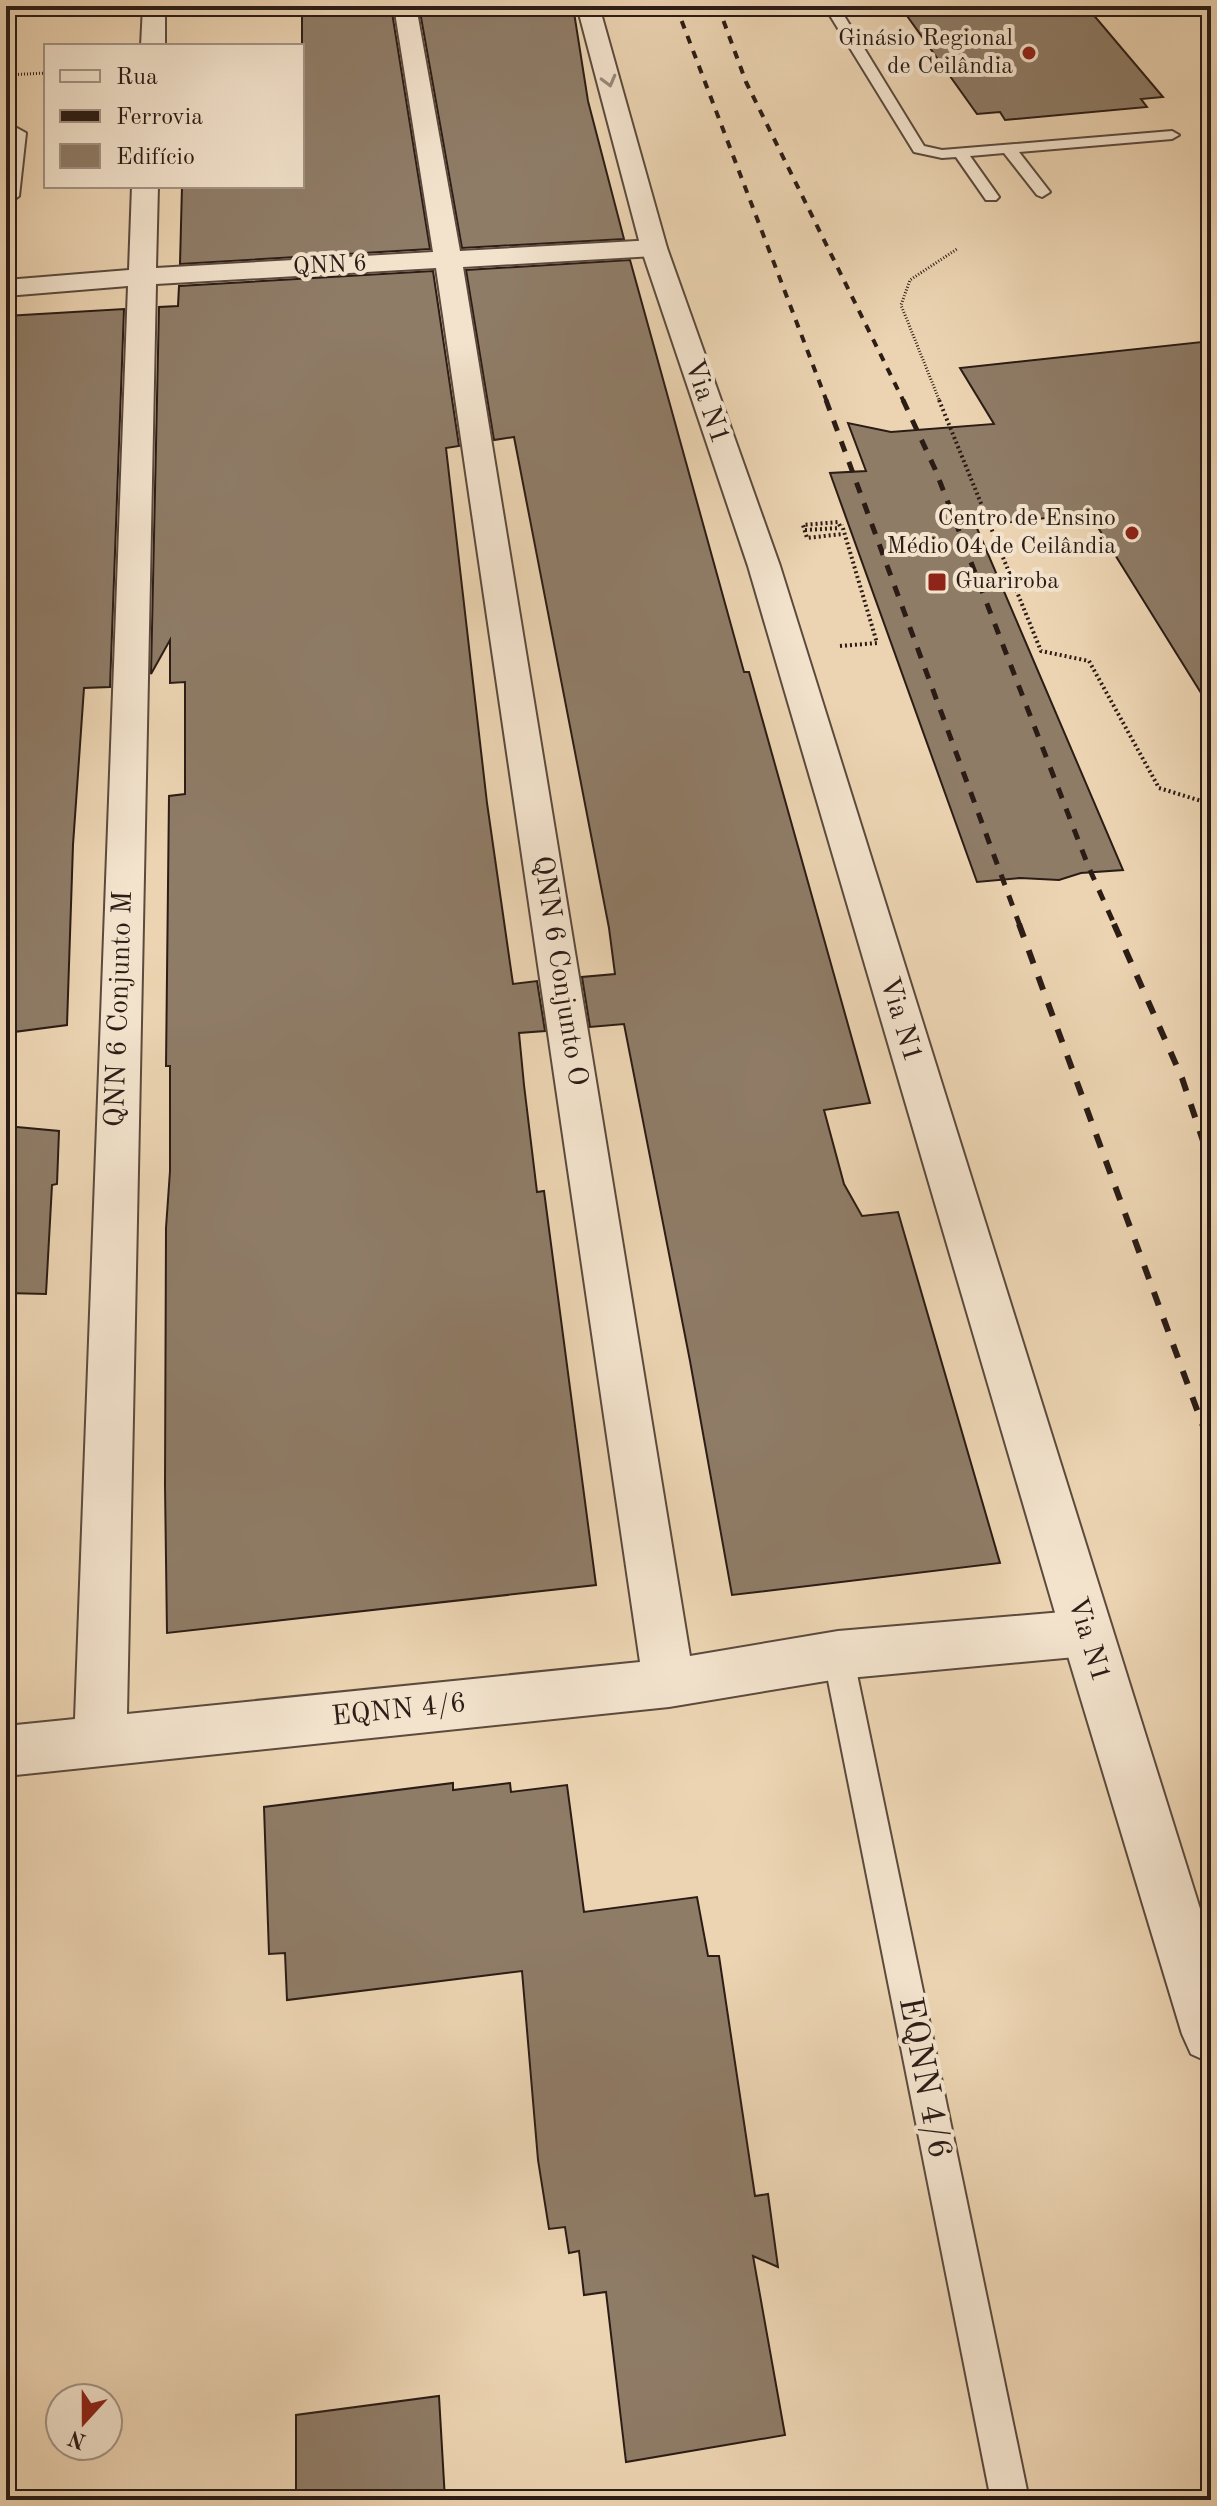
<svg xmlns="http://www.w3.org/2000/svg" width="1217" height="2506" font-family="'Old Standard TT',serif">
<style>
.building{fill:#8f7c67;stroke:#2b1c16;stroke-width:2}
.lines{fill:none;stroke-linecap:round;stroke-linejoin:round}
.service-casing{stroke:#5b4a3d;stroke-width:4}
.minor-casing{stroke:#5b4a3d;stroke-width:4}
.tertiary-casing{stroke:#5b4a3d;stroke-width:4}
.path-far1{stroke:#2b1c16;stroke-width:3;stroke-dasharray:1 2;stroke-linecap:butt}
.path{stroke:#2b1c16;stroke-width:4;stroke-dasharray:2 3;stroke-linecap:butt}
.service{fill:#f3e3cd;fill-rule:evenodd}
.minor{fill:#f3e3cd;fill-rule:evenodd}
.tertiary{fill:#f3e3cd;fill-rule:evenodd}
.rail-far2{stroke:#2b1c16;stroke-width:4;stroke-dasharray:8 8;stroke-linecap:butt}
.rail-far1{stroke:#2b1c16;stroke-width:5;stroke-dasharray:11 11;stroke-linecap:butt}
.rail{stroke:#2b1c16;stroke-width:6;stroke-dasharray:14 14;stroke-linecap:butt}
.oneway{stroke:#99897b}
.poi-dot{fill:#8f2418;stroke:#f3e3cd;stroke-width:3}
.labels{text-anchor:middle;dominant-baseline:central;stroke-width:8;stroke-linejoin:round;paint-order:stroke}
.far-poi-label{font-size:24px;fill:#2b1c16;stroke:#f3e3cd;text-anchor:end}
.far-street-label{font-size:24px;fill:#2b1c16;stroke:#f3e3cd}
.street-label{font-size:28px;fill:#2b1c16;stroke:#f3e3cd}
.near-street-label{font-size:34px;fill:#2b1c16;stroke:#f3e3cd}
</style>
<rect width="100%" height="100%" fill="#ecd4b2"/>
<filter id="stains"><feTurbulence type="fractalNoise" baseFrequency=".0025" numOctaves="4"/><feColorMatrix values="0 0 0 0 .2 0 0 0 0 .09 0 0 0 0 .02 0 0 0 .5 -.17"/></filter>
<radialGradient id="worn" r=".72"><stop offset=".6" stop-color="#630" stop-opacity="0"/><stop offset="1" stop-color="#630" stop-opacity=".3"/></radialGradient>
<g class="building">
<polygon points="302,6 391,6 430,249 180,264 182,186 302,186"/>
<polygon points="419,6 573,6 588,101 624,239 462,248"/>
<polygon points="900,6 1086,6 1163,97 1141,99 1147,107 1005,120 1000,112 977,114"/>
<polygon points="630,260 744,672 749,672 870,1103 824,1110 844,1184 862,1216 898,1212 1000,1563 732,1595 690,1361 624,1024 590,1027 582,977 615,974 609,928 514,437 494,440 466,270"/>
<polygon points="433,271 459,446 446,448 487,803 513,984 537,981 545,1031 519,1033 524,1085 537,1192 544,1191 596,1585 167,1633 165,1485 166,1228 170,1171 170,1066 166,1066 169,796 185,794 185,682 170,683 170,640 151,674 159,307 178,306 179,286"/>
<polygon points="124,309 110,687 84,688 73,845 67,1025 6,1033 6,316"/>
<polygon points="1211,341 1211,709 1089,513 976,526 1123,870 1081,873 1059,880 1020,878 977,882 830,473 866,471 848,423 891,432 994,424 960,368"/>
<polygon points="6,1126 59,1131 57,1184 52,1185 46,1294 6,1293"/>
<polygon points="453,1783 453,1790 510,1783 511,1792 567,1785 584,1912 697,1897 708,1956 719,1956 755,2196 768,2194 778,2267 753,2256 785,2435 626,2462 606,2292 584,2295 579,2251 569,2253 565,2227 549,2229 538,2160 522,1971 287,2000 285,1953 269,1954 264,1807"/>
<polygon points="439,2396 445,2500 296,2500 296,2415"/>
</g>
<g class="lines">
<defs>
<g id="service">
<polygon points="828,6 840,9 924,146 942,150 1172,131 1179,135 1172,139 1019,152 1050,192 1042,197 1037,195 1004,153 970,156 999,197 996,200 986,200 956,157 942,158 914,152 826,9"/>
<polygon points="6,122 26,133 19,196 6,206 11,135 6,132"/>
<polygon points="838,1641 849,1645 853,1655 1029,2500 991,2500 823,1655 827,1645"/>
</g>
<g id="minor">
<polygon points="143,6 165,6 165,46 141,46"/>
<path d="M394,6H416L460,251L654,240L663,242L667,248L663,254L654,256L463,267L690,1656L838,1631L1086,1610L1104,1617L1111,1633L1104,1649L1086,1656L838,1679L669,1707L6,1776V1726L75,1719L128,286L6,296V280L129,270L132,186H158L156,268L433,252ZM436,268L640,1662L127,1714L156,284Z"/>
</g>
<polygon id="tertiary" points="577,6 599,6 667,248 780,566 1211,1944 1211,2063 1191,2054 1182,2034 1061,1633 748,566 641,248"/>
</defs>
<use href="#service" class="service-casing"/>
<use href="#minor" class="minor-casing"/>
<use href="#tertiary" class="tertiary-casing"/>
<g class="path-far1">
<polyline points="6,75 46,73"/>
<polyline points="940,402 901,305 910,280 957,249"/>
</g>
<g class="path">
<polyline points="939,400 1041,651 1089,661 1159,788 1211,804"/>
<polyline points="840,526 838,522 803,525 807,538 842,534"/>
<polyline points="805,530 840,528"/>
<polyline points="840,646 877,643 842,525"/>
</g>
<use href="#service" class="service"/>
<use href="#minor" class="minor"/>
<use href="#tertiary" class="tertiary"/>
<g class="rail-far2">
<polyline points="676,6 827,402"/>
<polyline points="718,6 746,82 904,402"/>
</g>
<g class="rail-far1">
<polyline points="826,400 1020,926"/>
<polyline points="903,400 935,469 1089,868 1115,926"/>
</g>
<g class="rail">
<polyline points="1019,924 1211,1448"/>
<polyline points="1114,924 1182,1078 1211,1165"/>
</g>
</g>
<defs><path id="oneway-chevron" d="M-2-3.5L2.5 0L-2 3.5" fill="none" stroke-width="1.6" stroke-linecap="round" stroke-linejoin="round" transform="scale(2)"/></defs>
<use class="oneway" href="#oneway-chevron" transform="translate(609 81) rotate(75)"/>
<g class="poi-dot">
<circle cx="1029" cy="53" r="8"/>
<circle cx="1132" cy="533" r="8"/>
<rect x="927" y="572" width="20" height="20" rx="4"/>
</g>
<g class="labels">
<g class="far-poi-label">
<text x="1013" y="39">Ginásio Regional<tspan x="1013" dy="28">de Ceilândia</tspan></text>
<text x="1116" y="519">Centro de Ensino<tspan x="1116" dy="28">Médio 04 de Ceilândia</tspan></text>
<text x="955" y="582" text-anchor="start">Guariroba</text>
</g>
<g class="far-street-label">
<text transform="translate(330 266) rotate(-3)">QNN 6</text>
</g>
<g class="street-label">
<text transform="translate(706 402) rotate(71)">Via N1</text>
<text transform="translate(559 971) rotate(81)">QNN 6 Conjunto O</text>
<text transform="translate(120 1009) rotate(-88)">QNN 6 Conjunto M</text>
<text transform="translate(900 1020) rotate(73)">Via N1</text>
<text transform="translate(1088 1640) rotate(73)">Via N1</text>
<text transform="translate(399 1711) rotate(-6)">EQNN 4/6</text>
</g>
<g class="near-street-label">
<text transform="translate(924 2078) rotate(79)">EQNN 4/6</text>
</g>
</g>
<rect width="1217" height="2506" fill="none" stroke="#ecd4b2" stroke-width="32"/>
<rect x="8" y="8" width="1201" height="2490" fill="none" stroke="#2b1c16" stroke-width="4"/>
<rect x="16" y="16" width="1185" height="2474" fill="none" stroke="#2b1c16" stroke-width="2"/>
<rect x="44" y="44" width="260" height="144" fill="#f3e3cd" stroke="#a39384" stroke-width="2"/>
<rect x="60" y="70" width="40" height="12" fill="#f3e3cd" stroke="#a39384" stroke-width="2"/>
<text x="116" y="84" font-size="24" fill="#2b1c16">Rua</text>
<rect x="60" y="110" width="40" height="12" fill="#2b1c16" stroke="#a39384" stroke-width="2"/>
<text x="116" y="124" font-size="24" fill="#2b1c16">Ferrovia</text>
<rect x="60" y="144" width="40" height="24" fill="#8f7c67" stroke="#a39384" stroke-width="2"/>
<text x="116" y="164" font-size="24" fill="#2b1c16">Edifício</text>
<g transform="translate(84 2422) rotate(201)"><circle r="38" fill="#f3e3cd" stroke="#a39384" stroke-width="2"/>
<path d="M0-6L14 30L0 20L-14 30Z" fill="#8f2418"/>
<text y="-12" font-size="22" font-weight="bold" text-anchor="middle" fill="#2b1c16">N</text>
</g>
<rect width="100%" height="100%" filter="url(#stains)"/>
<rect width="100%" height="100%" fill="url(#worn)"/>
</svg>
